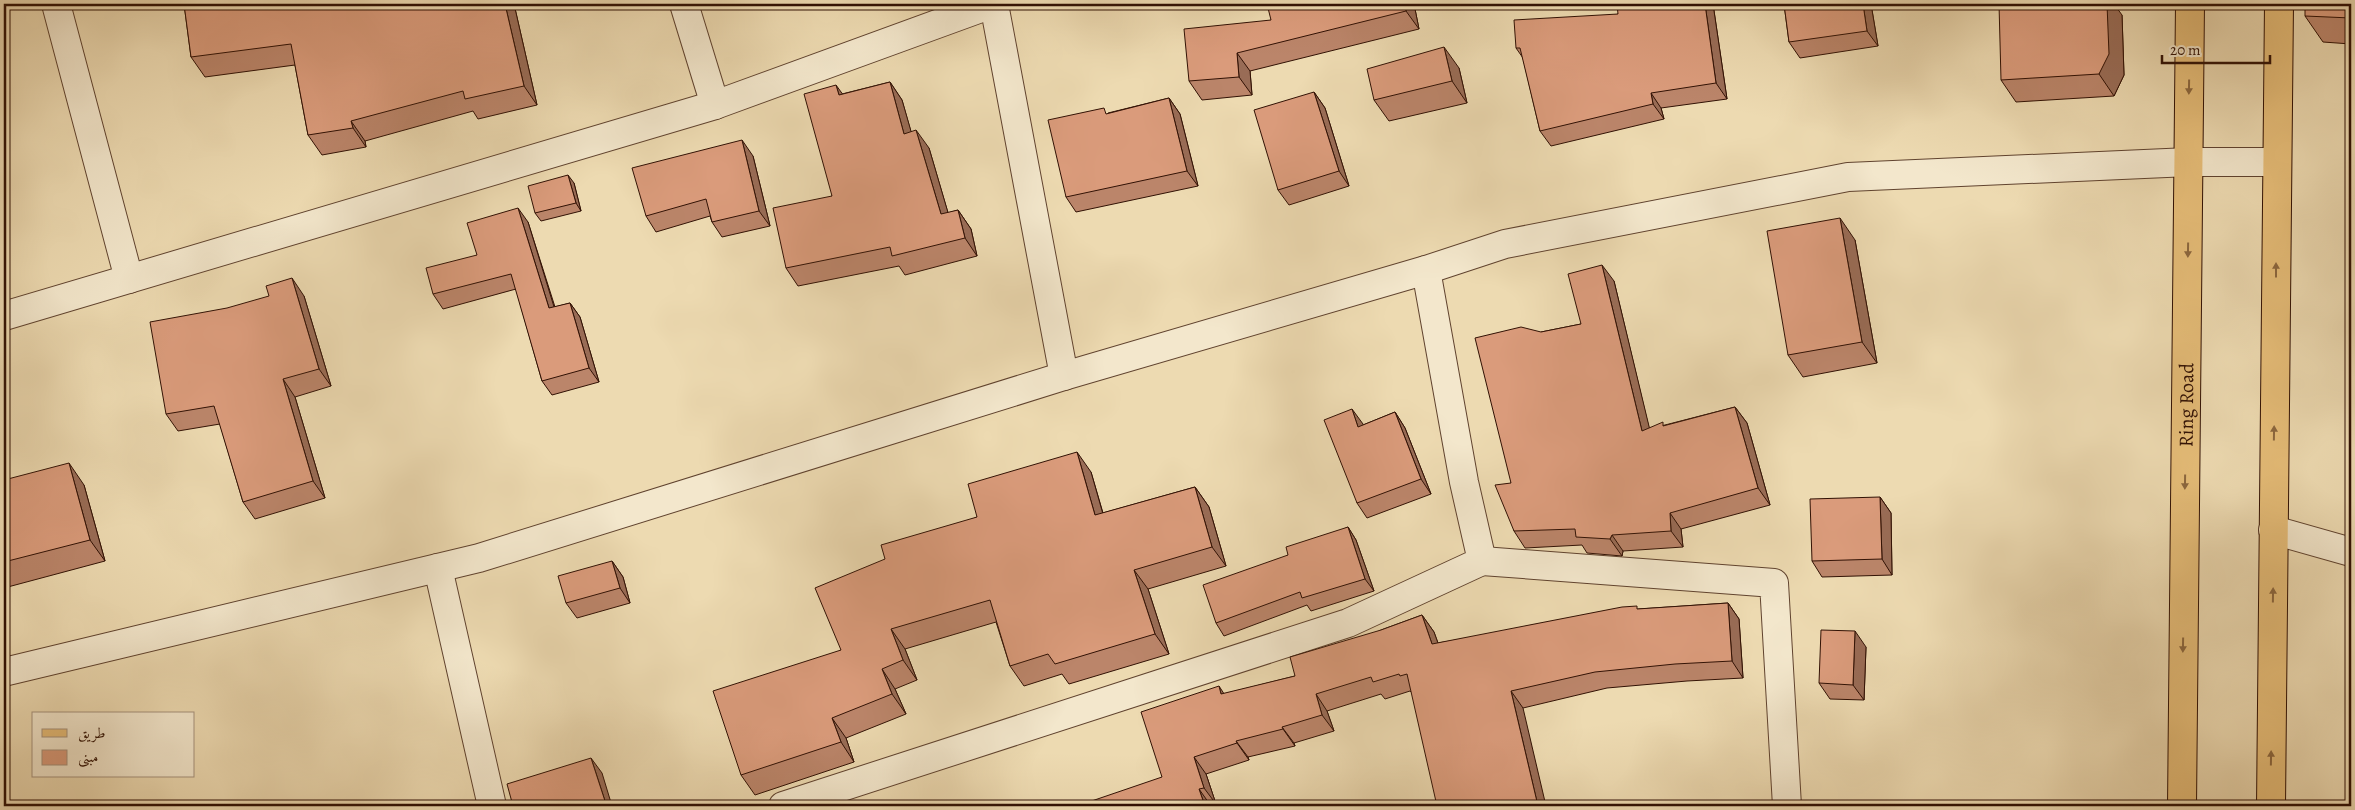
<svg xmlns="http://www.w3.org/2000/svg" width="2355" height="810" font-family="Alegreya,Amiri,serif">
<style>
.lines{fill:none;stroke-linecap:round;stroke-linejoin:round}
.minor-casing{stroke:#60432f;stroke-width:30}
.major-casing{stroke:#311104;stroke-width:30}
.minor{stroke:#f3e7cc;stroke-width:28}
.major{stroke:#e6bd78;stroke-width:28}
.wall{fill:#bb856a;stroke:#311104}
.shaded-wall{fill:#996c56;stroke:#311104}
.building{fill:#da9b7b;stroke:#311104}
.oneway{fill:#8c673e}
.labels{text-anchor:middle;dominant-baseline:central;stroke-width:4;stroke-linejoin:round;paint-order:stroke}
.street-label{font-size:20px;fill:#311104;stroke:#f3e7cc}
</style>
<rect width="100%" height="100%" fill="#eddab1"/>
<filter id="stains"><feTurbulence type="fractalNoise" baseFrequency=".004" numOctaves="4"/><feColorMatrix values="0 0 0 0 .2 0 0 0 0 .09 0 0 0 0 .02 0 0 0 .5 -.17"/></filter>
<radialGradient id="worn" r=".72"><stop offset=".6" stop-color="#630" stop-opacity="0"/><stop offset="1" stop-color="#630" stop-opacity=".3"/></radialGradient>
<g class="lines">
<defs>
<g id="minor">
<polyline points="56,4 129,279"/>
<polyline points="684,4 715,105"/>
<polyline points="994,4 1064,376"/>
<polyline points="4,316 715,105 992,4"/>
<polyline points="2273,530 2351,552"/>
<polyline points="1482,561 1774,583 1787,806"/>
<polyline points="438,568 492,806"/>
<polyline points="4,672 479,558 1064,376 1426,270 1505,244 1848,177 2189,162 2277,162"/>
<polyline points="783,806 1348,623 1482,561 1464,482 1426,270"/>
</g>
<g id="major">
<path id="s1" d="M2182,806L2190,4"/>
<polyline points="2271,806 2279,4"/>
</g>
</defs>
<use href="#minor" class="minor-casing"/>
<use href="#major" class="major-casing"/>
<use href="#minor" class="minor"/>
<use href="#major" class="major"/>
</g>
<g class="wall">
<polygon points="184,4 514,4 537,105 478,119 473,111 365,141 366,147 322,155 308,135 295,65 205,77 191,57"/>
<polygon points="1414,4 1419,29 1250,71 1252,95 1202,100 1189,81 1271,20"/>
<polygon points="1713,4 1727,99 1661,108 1664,119 1551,146 1540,131 1523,58 1516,48 1618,14"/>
<polygon points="1784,4 1871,4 1878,46 1800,58 1789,42"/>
<polygon points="2351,4 2351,44 2323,42 2305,16"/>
<polygon points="2122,15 2124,75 2114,96 2016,102 2001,80"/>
<polygon points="1459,68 1467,103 1389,121 1374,100"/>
<polygon points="890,82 902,100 911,132 929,148 948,213 958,210 971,229 977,256 905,275 899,266 798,286 786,268 832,196 842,94"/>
<polygon points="1314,92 1325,108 1349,186 1289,205 1278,190"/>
<polygon points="1169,98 1180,114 1198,186 1076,212 1066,197 1108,113"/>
<polygon points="753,156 770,226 722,237 712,222 710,216 656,232 646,216"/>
<polygon points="574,183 581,211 541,221 535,213"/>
<polygon points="528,222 555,307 570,303 580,317 599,382 552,395 542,381 516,289 443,309 433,294 477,255"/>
<polygon points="1855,240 1877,363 1803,377 1788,355"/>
<polygon points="1614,281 1649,428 1665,425 1735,407 1747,423 1770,505 1681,529 1683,547 1623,551 1622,556 1587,553 1582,545 1525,548 1514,531 1511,483 1541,332 1581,324"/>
<polygon points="304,296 331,386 295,397 325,498 255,519 243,502 220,424 178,431 166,414"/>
<polygon points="1395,412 1405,428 1431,494 1367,518 1357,503 1363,425"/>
<polygon points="1091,472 1103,513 1195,487 1209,507 1226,566 1148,589 1169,654 1069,684 1062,674 1024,686 1010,666 996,622 905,649 917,680 895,689 906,714 846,738 854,762 755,795 741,775 841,650 885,559 977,517"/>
<polygon points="4,480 84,485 105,561 4,588"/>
<polygon points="1880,497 1891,513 1892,575 1822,577 1812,561"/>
<polygon points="1348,527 1356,540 1374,591 1311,611 1307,605 1224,636 1216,623 1288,555"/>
<polygon points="612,561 623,577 630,603 577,618 566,603"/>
<polygon points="1728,603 1739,619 1743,678 1687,681 1607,688 1523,708 1411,692 1410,691 1385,699 1381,694 1327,711 1334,731 1294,743 1295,746 1248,757 1249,760 1206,774 1216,804 1211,806 1162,777 1224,694 1295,676 1381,630 1422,615 1434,632 1438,643 1639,609"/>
<polygon points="1866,647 1864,700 1830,699 1819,683"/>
</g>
<g class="shaded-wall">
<polygon points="505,4 514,4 537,105 524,86"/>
<polygon points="1405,4 1414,4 1419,29 1406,11"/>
<polygon points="1705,4 1713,4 1727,99 1716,83"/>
<polygon points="1863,4 1871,4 1878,46 1867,31"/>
<polygon points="2107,4 2114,4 2122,15 2124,75 2114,96 2099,74"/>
<polygon points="1444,47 1459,68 1467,103 1452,81"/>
<polygon points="1237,53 1250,71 1252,95 1239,77"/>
<polygon points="890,82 902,100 917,152 904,134"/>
<polygon points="836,85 849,103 839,95"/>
<polygon points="1314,92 1325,108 1349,186 1339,171"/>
<polygon points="1651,93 1661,108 1664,119 1653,104"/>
<polygon points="1169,98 1180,114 1198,186 1187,171"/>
<polygon points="351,121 365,141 366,147 353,128"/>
<polygon points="916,130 929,148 954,233 941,214"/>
<polygon points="742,140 753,156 770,226 759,211"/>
<polygon points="568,175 574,183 581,211 576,203"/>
<polygon points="518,208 528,222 559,323 549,308"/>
<polygon points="958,210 971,229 977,256 965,238"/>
<polygon points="1840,218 1855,240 1877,363 1862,342"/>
<polygon points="1602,265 1614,281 1654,447 1642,431"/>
<polygon points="292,278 304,296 331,386 319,369"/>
<polygon points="570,303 580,317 599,382 589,368"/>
<polygon points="283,379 295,397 325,498 313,481"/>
<polygon points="4,385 7,395 4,391"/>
<polygon points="1735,407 1747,423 1770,505 1758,488"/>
<polygon points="1352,409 1363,424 1369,442 1358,427"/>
<polygon points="1395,412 1405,428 1431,494 1421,479"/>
<polygon points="1077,452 1091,472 1109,535 1095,515"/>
<polygon points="69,463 84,485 105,561 90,540"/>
<polygon points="1195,487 1209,507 1226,566 1212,547"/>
<polygon points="1880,497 1891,513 1892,575 1882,559"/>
<polygon points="1670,513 1681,529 1683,547 1671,531"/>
<polygon points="1348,527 1356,540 1374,591 1365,579"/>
<polygon points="1612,535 1623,551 1622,556 1610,539"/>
<polygon points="612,561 623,577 630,603 620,588"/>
<polygon points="1134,570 1148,589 1169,654 1155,634"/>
<polygon points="1728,603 1739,619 1743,678 1732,661"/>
<polygon points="1422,615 1434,632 1444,660 1432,644"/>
<polygon points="891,629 905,649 917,680 903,660"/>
<polygon points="1855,631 1866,647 1864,700 1853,685"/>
<polygon points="882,669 895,689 906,714 892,694"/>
<polygon points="1219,686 1230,703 1221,694"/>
<polygon points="1511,691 1523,708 1546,806 1538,806"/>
<polygon points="1316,694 1327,711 1334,731 1322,715"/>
<polygon points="832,718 846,738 854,762 841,742"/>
<polygon points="1282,727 1294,743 1295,746 1283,729"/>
<polygon points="1236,741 1248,757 1249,760 1237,743"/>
<polygon points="1194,757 1206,774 1216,804 1204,788"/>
<polygon points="591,758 602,773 612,806 607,806 606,804"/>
<polygon points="1199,789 1211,806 1205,806"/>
</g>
<g class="building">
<polygon points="184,4 505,4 524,86 465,99 463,91 351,121 353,128 308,135 291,44 191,57"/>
<polygon points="1267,4 1405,4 1406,11 1237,53 1239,77 1189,81 1184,29 1271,20"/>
<polygon points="1617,4 1705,4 1716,83 1651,93 1653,104 1540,131 1520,48 1516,48 1514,20 1618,14"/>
<polygon points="1784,4 1863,4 1867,31 1789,42"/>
<polygon points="1999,4 2107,4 2109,54 2099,74 2001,80"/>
<polygon points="2305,4 2351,4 2351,18 2305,16"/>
<polygon points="1444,47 1452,81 1374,100 1367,69"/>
<polygon points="890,82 904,134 916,130 941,214 958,210 965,238 892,256 890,247 786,268 773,208 832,196 804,94 836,85 839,95"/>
<polygon points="1314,92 1339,171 1278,190 1254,110"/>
<polygon points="1169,98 1187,171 1066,197 1048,120 1104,108 1106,114"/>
<polygon points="742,140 759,211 712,222 706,199 646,216 632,168"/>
<polygon points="568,175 576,203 535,213 528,186"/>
<polygon points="518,208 549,308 570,303 589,368 542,381 511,274 433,294 426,268 477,255 467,223"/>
<polygon points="1840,218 1862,342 1788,355 1767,231"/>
<polygon points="1602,265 1642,431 1663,422 1663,426 1735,407 1758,488 1670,513 1671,531 1612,535 1610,539 1576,537 1575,529 1514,531 1495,485 1511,483 1475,338 1521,327 1541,332 1581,324 1568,274"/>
<polygon points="292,278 319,369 283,379 313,481 243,502 214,406 166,414 150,322 227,308 269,296 266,286"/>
<polygon points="1352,409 1358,427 1395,412 1421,479 1357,503 1324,420"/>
<polygon points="1077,452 1095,515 1195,487 1212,547 1134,570 1155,634 1055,664 1048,654 1010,666 990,600 891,629 903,660 882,669 892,694 832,718 841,742 741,775 713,691 841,650 815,588 885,559 881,545 977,517 968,484"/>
<polygon points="69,463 90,540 4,562 4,480"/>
<polygon points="1880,497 1882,559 1812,561 1810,499"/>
<polygon points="1348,527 1365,579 1302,598 1300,592 1216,623 1203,585 1288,555 1286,547"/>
<polygon points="612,561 620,588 566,603 558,576"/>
<polygon points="1728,603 1732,661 1675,664 1595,672 1511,691 1538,806 1437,806 1407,674 1400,676 1399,674 1373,682 1371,677 1316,694 1322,715 1282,727 1283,729 1236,741 1237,743 1194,757 1204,788 1199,789 1205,806 1077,806 1162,777 1141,712 1219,686 1221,694 1295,676 1290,657 1381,630 1422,615 1432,644 1622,607 1637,606 1637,609"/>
<polygon points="1821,630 1855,631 1853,685 1819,683"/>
<polygon points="591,758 606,804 600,806 513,806 507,784"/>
</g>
<defs><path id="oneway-solid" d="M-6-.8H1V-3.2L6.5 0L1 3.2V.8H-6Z" transform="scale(1.25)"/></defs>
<g class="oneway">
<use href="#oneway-solid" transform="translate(2189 87) rotate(91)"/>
<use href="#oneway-solid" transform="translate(2188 250) rotate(91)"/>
<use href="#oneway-solid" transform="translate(2276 270) rotate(-90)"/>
<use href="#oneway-solid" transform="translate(2274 433) rotate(-89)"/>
<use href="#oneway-solid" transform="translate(2185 482) rotate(91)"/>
<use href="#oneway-solid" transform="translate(2273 595) rotate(-89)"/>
<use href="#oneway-solid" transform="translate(2183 645) rotate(91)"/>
<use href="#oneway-solid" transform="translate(2271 758) rotate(-89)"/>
</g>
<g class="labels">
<g class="street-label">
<text stroke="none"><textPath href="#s1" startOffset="401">Ring Road</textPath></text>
</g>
</g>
<rect width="2355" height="810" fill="none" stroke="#eddab1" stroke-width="20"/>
<rect x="5" y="5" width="2345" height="800" fill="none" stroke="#311104" stroke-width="2.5"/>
<rect x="10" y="10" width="2335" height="790" fill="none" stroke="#311104"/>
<rect x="32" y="712" width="162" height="65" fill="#f3e7cc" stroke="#a5917c"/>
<rect x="42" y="729" width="25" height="8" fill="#e6bd78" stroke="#a5917c"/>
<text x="78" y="738" font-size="15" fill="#311104">طريق</text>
<rect x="42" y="750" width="25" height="15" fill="#da9b7b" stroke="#a5917c"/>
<text x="78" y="762" font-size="15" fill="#311104">مبنى</text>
<path d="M2162 55v8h108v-8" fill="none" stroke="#311104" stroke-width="2.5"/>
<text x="2170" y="55" font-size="15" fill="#311104" stroke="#f3e7cc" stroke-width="4" paint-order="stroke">20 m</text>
<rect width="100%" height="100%" filter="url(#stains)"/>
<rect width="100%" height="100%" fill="url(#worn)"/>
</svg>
